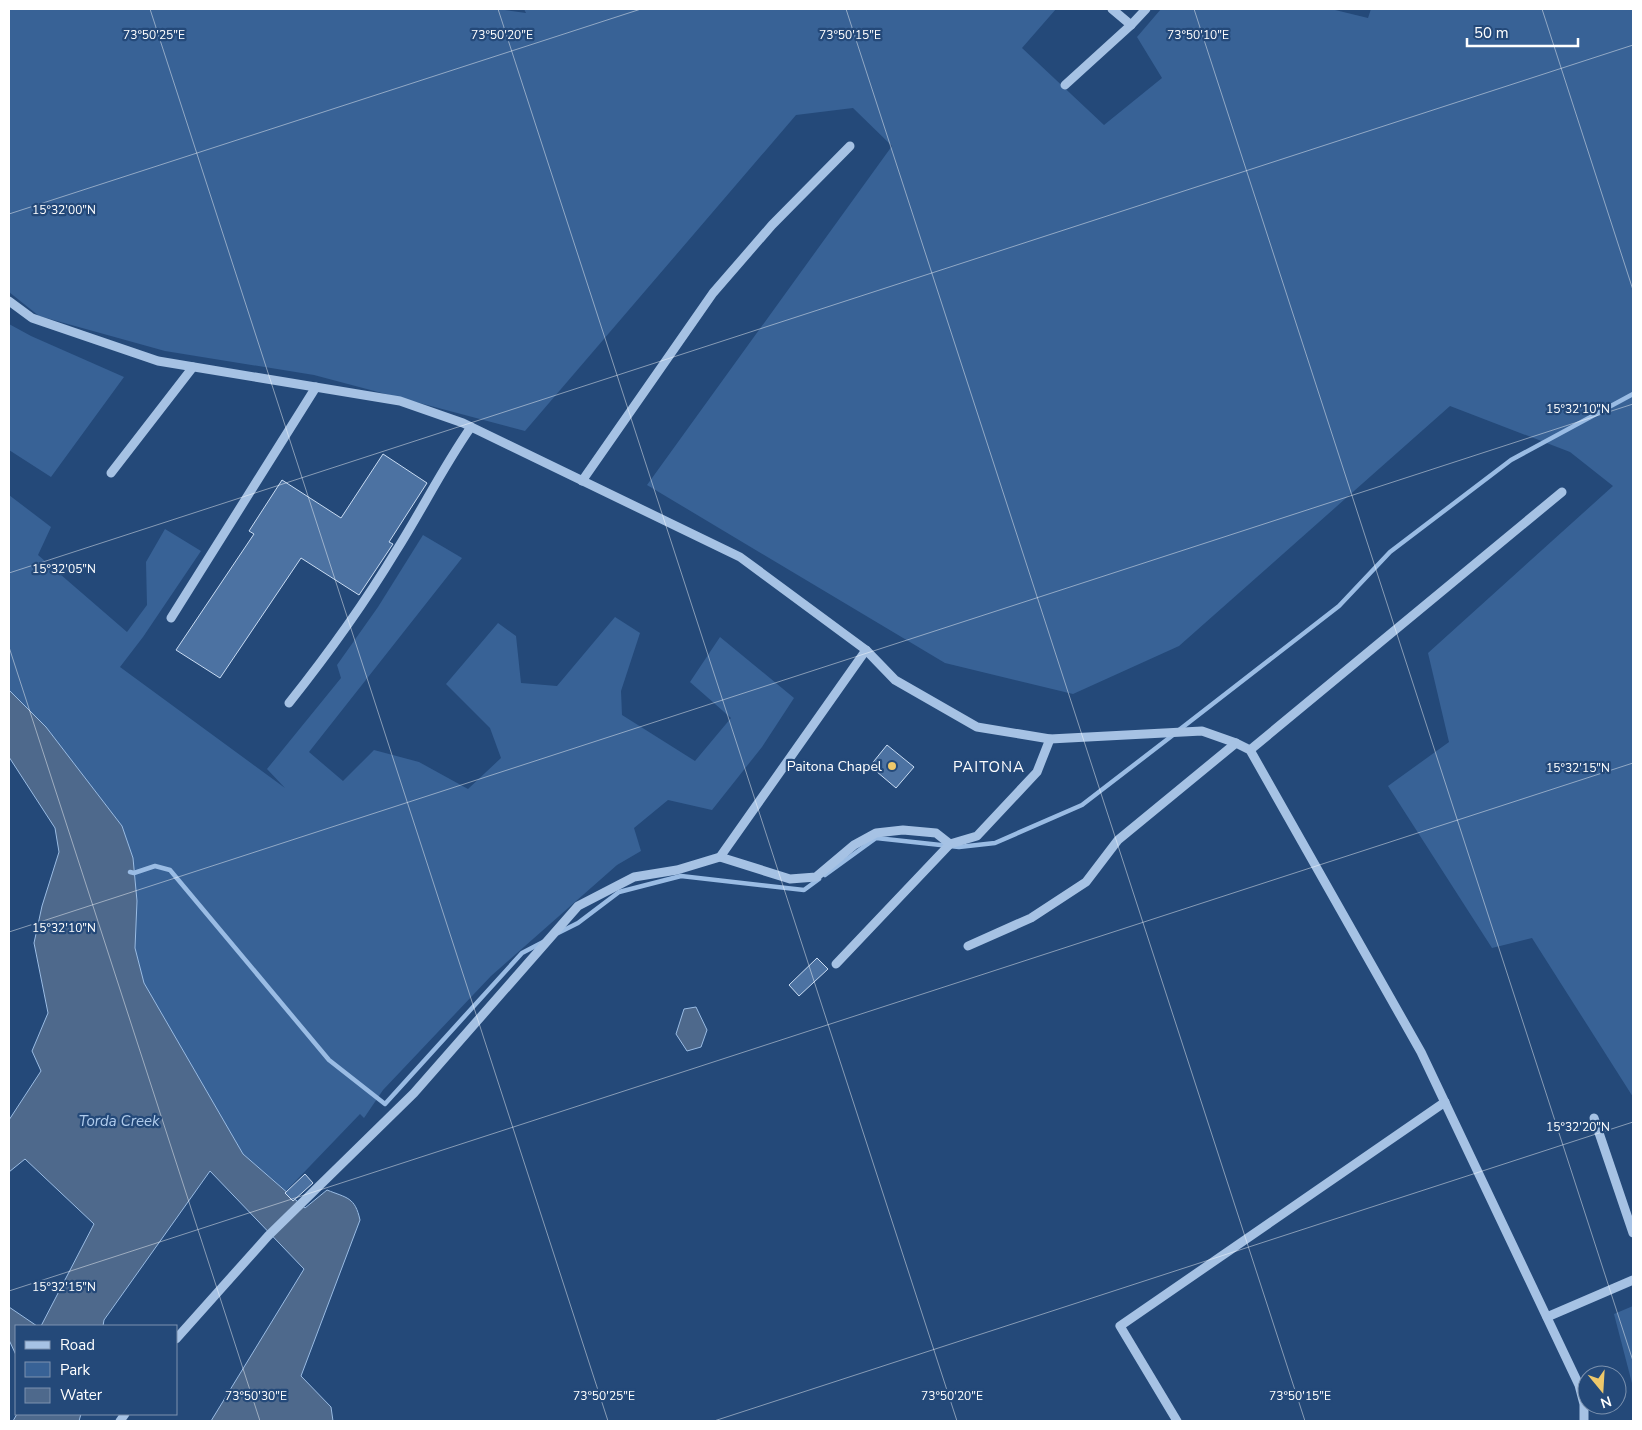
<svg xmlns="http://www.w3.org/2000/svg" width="1642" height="1430" font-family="'Nunito Sans',sans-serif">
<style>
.green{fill:#386296}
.water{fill:#4e698c;stroke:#9abce4}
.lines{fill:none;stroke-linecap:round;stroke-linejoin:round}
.stream{stroke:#9abce4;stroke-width:4.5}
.building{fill:#4c72a2;stroke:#c9dcf3}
.minor{stroke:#a6c2e4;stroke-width:9}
.ticks{fill:none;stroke:#fff;stroke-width:1;stroke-opacity:0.45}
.poi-dot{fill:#eec86a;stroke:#244979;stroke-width:2}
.labels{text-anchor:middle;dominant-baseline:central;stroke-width:4.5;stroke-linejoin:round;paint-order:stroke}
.poi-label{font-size:14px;fill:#fff;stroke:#244979;text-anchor:end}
.neighbourhood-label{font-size:15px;letter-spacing:1px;fill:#fff;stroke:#244979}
.water-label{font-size:15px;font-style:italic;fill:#b1ccec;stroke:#244979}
.ticks-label{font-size:12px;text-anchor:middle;fill:#fff;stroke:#244979;stroke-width:4.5;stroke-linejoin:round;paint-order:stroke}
</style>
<rect width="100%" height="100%" fill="#244979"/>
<g class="green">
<polygon points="9,9 498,9 526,13 524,9 1056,9 1022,48 1104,125 1162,78 1137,37 1161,9 1331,9 1368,18 1371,9 1633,9 1633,1097 1532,938 1492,948 1388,786 1449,742 1428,653 1613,486 1570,452 1450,406 1179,646 1073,694 945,663 647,485 892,146 853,108 796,115 525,431 314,375 165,351 39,316 9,292"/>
<polygon points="9,324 31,336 124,377 51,477 9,450"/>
<polygon points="9,495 51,527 38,555 127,632 147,605 146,562 165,529 201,551 143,637 120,667 285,788 267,769 341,678 337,665 378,607 423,535 462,558 309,752 343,781 374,750 419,762 468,789 501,758 490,728 446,684 498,623 516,636 521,683 557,686 615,617 640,633 621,691 622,715 695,761 731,718 690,682 720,637 794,698 762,747 712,810 668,800 634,828 641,851 617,865 491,976 383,1090 364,1118 360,1114 286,1191 243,1154 144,983 135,948 137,901 133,858 122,826 46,727 9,690"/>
<polygon points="1633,1306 1633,1387 1614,1314"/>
</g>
<g class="water">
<path d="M9,690L46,727L122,826L133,858L137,901L135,948L144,983L243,1154L305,1208L327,1190C347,1198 355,1197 360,1220L301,1376L331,1407L333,1421H211L304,1269L210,1171L104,1320L103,1326H41L94,1224L25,1159L9,1172V1120L41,1071L32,1051L48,1013L34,943L42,906L59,852L55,828L9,757Z"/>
<polygon points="696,1007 707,1030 701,1047 687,1051 676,1034 684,1009"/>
<polygon points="9,1307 37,1326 16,1326 16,1355 9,1340"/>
<polygon points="17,1414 81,1414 79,1421 13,1421"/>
</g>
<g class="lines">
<g class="stream">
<polyline points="1179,730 1339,606 1390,552 1511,460 1633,394"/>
<polyline points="130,872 134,873 155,866 170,870 329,1060 385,1104 522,953 545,941"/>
<polyline points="825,875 876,838 959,847 995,843 1082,805 1173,735"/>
<polyline points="558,933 578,923 619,892 681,876 804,890 819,879"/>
</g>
</g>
<g class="building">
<polygon points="383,454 427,483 389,542 393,544 359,595 301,558 220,678 176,650 254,534 249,531 282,480 341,518"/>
<polygon points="887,745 914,767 896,788 870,766"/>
<polygon points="817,958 828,969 799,996 789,985"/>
<polygon points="305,1174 313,1183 293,1201 285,1193"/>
</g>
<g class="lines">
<g class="minor">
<polyline points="1112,9 1131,25"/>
<polyline points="1065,85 1131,25 1146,9"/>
<polyline points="9,301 32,318 158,361 400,401 463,423 740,557 866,650 895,680 977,727 1050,739 1202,731 1236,743 1250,750 1421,1052 1579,1385 1584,1404 1584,1421"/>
<polyline points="111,473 193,367"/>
<polyline points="582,481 713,293 772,225 850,146"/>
<polyline points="171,618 316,387"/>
<path d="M289,703C328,654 364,604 396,551C422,510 443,467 471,427"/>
<polyline points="1250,750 1562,492"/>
<polyline points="720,857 790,879 816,877 854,845 876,833 903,830 936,833 950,844 977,836 1037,772 1050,739"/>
<polyline points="968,946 1031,918 1086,882 1118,840 1236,743"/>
<polyline points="836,964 950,844"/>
<polyline points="1594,1118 1633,1233"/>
<polyline points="1547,1317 1633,1280"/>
<polyline points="176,1339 268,1236 414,1093 578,906 634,877 677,870 720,857 866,650"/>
<polyline points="120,1421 125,1414"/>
<polyline points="1177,1421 1120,1326 1445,1102"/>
</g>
</g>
<path class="ticks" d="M150,9L608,1421M498,9L957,1421M846,9L1305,1421M1194,9L1633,1361M1542,9L1633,290M9,214L641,9M9,573L1633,45M9,647L260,1421M9,932L1633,404M9,1291L1633,763M714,1421L1633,1122"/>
<circle class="poi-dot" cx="892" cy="766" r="5"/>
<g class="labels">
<g class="poi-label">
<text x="882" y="766">Paitona Chapel</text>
</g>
<g class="neighbourhood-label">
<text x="989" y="767">PAITONA</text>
</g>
<g class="water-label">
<text x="119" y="1121">Torda Creek</text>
</g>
</g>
<g class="ticks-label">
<text x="154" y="39">73°50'25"E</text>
<text x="502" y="39">73°50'20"E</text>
<text x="850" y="39">73°50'15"E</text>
<text x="1198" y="39">73°50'10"E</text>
<text x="64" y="214">15°32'00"N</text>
<text x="1578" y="413">15°32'10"N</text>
<text x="64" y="573">15°32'05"N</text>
<text x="1578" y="772">15°32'15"N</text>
<text x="64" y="932">15°32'10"N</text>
<text x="1578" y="1131">15°32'20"N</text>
<text x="64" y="1291">15°32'15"N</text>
<text x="256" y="1400">73°50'30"E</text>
<text x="604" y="1400">73°50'25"E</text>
<text x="952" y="1400">73°50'20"E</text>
<text x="1300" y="1400">73°50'15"E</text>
</g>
<rect width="1642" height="1430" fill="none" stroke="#ffffff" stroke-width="20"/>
<rect x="15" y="1325" width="162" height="90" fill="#244979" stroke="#7c92af"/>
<rect x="25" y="1341" width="25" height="8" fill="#a6c2e4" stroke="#7c92af"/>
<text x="60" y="1350" font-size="15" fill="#ffffff">Road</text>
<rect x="25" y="1362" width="25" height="15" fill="#386296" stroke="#7c92af"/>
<text x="60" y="1375" font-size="15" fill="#ffffff">Park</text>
<rect x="25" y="1388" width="25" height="15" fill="#4e698c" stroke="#7c92af"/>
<text x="60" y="1400" font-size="15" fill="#ffffff">Water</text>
<g transform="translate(1602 1390) rotate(162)"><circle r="24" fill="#244979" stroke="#7c92af"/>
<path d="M0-4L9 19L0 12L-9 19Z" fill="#eec86a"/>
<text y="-8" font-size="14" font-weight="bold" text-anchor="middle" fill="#ffffff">N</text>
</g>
<path d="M1467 38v8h111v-8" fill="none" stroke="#ffffff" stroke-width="2.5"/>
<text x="1474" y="38" font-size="15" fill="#ffffff" stroke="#244979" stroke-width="4" paint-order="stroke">50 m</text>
</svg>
